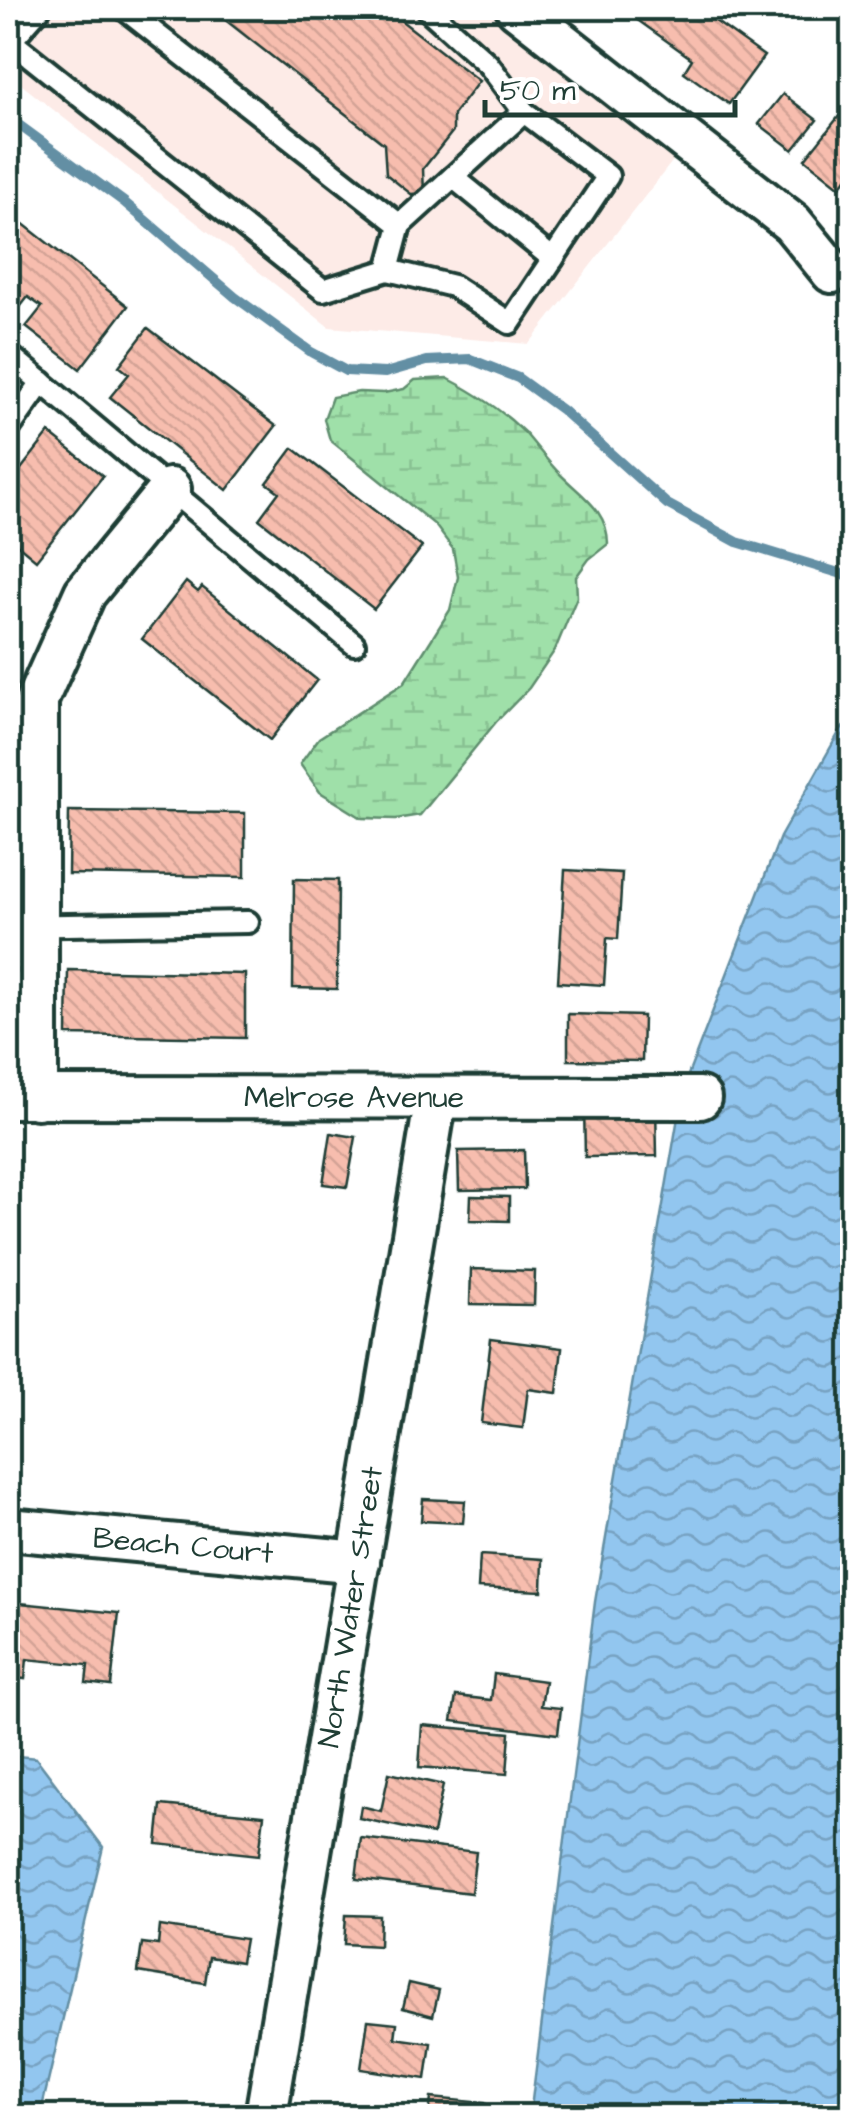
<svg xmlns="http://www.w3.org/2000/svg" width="860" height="2124" font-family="'Architects Daughter',sans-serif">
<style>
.built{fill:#fdebe7}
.wetland{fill:url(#wetland-marsh);stroke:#5f8e6e;stroke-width:2.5}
.water{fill:url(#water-waves);stroke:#648fa4;stroke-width:2.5}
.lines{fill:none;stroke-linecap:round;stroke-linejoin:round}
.stream{stroke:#648fa4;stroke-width:10}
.building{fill:url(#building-back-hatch);stroke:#1f3d34;stroke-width:2.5}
.service-casing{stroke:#1f3d34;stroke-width:28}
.minor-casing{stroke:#1f3d34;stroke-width:48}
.service{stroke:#fff;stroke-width:20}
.minor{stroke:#fff;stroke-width:40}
.labels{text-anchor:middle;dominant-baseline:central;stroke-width:8;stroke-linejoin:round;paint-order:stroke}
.street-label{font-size:30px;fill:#1f3d34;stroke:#fff}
</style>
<defs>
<pattern id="wetland-marsh" width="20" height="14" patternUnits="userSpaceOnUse" patternTransform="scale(2.5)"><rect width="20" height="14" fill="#9fe0a9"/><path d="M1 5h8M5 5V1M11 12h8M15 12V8" fill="none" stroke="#88c192"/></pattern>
<pattern id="water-waves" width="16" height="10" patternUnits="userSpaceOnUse" patternTransform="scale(2.5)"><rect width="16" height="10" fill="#92c6ef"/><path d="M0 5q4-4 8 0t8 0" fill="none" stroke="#77a2c2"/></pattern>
<pattern id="building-back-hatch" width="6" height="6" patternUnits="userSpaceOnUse" patternTransform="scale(2.5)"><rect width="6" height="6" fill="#f7bdae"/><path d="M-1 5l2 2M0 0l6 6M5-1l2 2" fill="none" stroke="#d3a396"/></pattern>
</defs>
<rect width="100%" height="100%" fill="#fff"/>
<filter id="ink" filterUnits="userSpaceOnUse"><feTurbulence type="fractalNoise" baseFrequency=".01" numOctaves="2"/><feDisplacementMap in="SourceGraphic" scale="20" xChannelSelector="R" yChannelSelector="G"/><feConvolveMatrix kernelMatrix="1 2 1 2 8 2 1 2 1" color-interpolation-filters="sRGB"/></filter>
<g filter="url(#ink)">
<polygon class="built" points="8,8 504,8 682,149 529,344 329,327 8,74"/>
<path class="wetland" d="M447,378C476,393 502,410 525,433C537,447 548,462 561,475C583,497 608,511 608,544L589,559L576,577L577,597L555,650L529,688L496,722L420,815L396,819L362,818L320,792L300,764L319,738L404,683L450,610L458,577L453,549L435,525L330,440L324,419L332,397L359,392L384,393L404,389L415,380Z"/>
<g class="water">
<polygon points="852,720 852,2116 530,2116 595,1602 683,1088 780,837 841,729"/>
<polygon points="8,1755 36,1758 103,1847 40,2116 8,2116"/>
</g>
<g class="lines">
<polyline class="stream" points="8,117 124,202 235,297 311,352 346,371 385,373 427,361 470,359 518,378 562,410 667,504 737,542 852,577"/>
</g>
<g class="building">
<polygon points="210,8 385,8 479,81 453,115 453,131 423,169 424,193 411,194 386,174 384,144"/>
<polygon points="639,8 697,8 764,56 729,104 684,72 692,59 632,16"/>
<polygon points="783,94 817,120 793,150 759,124"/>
<polygon points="847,106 852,110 852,171 840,187 805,159"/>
<polygon points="8,212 128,306 80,369 26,327 42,307 28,297 13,316 8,311"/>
<polygon points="148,328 276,426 227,490 110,397 129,374 119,366"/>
<polygon points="49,433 103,476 36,560 8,537 8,486"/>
<polygon points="293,448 422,547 374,609 259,519 279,492 267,483"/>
<polygon points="186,582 198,592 202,587 317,680 270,740 142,639"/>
<polygon points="69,811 245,813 245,877 68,874"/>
<polygon points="565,870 622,873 618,939 607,938 604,985 558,982"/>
<polygon points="294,879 338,880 337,989 293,988"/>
<polygon points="68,970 245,974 245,1038 67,1035"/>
<polygon points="568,1014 643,1016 642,1061 568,1060"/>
<polygon points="656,1105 657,1156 585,1157 584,1106"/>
<polygon points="331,1133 356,1137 347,1187 323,1184"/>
<polygon points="524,1150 525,1189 459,1190 458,1151"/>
<polygon points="471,1196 509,1197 509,1221 470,1220"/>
<polygon points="471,1269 535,1271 534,1305 470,1304"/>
<polygon points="491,1339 562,1348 557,1393 528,1389 523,1428 481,1423"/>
<polygon points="423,1499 465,1501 463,1523 421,1521"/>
<polygon points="480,1555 543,1559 542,1591 478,1588"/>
<polygon points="10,1602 119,1613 111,1686 86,1683 88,1665 27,1659 25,1679 8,1677"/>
<polygon points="494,1674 545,1681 541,1706 561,1708 558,1734 452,1721 456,1696 491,1700"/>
<polygon points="422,1725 510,1733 507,1774 419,1767"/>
<polygon points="389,1773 443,1785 433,1834 359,1818 361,1806 381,1811"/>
<polygon points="161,1805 264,1815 259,1855 157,1844"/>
<polygon points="361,1838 476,1852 471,1893 356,1879"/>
<polygon points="346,1915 380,1916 379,1946 344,1944"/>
<polygon points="160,1926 245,1939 241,1962 209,1957 205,1983 138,1972 142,1943 158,1945"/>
<polygon points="409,1983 439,1990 433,2016 403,2008"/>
<polygon points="368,2020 397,2023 395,2038 431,2043 426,2079 361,2069"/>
<polygon points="431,2098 485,2103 483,2116 429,2116"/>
<polygon points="124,2109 183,2114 183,2116 123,2116"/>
</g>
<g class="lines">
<defs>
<g id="service">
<polyline points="123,8 400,225 388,270"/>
<polyline points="8,39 323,290 388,270 453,286 510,323 608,176 524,112 488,64 426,8"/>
<polyline points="10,42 40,8"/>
<polyline points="453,177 553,259"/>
<polyline points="400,225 524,112"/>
<polyline points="8,354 354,644"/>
<polyline points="8,430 42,382"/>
<polyline points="8,926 248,922"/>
</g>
<g id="minor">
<polyline points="517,8 792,223 832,272"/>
<polyline points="8,1097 700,1098"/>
<polyline points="37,1098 37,700 85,593 170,489"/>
<polyline points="8,1529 359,1562"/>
<polyline points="266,2116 436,1098"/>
</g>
</defs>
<use href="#service" class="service-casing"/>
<use href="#minor" class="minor-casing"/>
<use href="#service" class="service"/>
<use href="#minor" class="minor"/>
</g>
</g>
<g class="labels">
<g class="street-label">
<text x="354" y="1098">Melrose Avenue</text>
<text transform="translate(183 1546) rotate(5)">Beach Court</text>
<text transform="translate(351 1607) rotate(-81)">North Water Street</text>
</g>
</g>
<rect width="860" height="2124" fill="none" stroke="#fff" stroke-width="40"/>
<rect x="20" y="20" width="820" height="2084" fill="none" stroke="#1f3d34" stroke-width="4" filter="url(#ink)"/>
<path d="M485 100v15h250v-15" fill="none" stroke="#1f3d34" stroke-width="5"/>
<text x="500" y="100" font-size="30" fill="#1f3d34" stroke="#ffffff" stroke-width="8" paint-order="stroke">50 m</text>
</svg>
